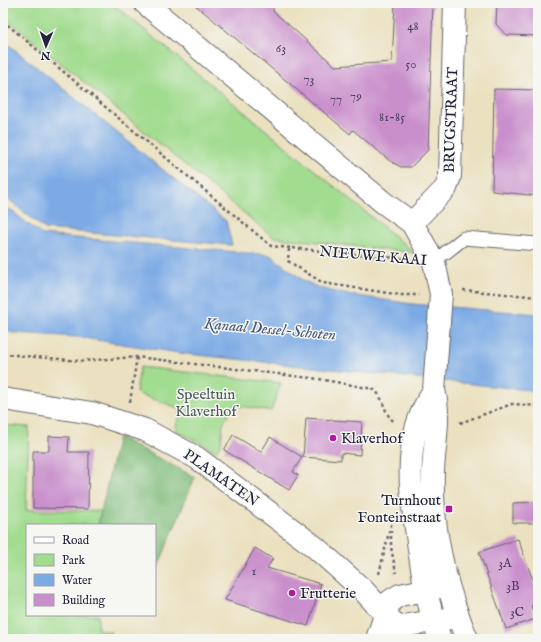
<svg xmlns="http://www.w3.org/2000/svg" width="541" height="642" font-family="'IM FELL English',serif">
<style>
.green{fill:#a1dc8f;stroke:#627f65}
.forest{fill:#80bc7a;stroke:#516f5a}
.water{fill:#7baae5;stroke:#4e6690}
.building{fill:#c98fcc}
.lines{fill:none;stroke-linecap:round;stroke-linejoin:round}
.service-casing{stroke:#68656a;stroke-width:15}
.minor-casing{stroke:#68656a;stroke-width:24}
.tertiary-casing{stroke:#68656a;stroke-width:24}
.path{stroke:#68656a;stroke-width:2.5;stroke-dasharray:3 3;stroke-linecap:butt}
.service{stroke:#fff;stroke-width:13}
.minor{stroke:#fff;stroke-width:22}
.tertiary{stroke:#fff;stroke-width:22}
.poi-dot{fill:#b5179e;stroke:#f6f6f2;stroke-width:1.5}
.labels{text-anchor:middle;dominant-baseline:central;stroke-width:3;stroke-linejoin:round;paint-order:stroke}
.number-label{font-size:13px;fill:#4c3d5f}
.street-label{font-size:15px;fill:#22223b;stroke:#f6f6f2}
.park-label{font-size:15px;fill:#485a54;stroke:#f6f6f2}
.poi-label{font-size:15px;fill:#22223b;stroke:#f6f6f2;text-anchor:start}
.water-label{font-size:16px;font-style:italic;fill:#46587f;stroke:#f6f6f2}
</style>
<rect width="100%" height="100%" fill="#f6f6f2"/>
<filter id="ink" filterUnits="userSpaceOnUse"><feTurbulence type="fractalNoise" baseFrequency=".025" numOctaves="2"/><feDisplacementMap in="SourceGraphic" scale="8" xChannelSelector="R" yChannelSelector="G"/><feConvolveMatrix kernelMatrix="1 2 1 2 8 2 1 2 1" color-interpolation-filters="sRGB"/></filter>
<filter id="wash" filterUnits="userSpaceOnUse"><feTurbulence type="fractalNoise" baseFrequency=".012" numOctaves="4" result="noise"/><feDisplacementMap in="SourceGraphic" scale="16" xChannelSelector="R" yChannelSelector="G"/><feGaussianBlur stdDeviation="0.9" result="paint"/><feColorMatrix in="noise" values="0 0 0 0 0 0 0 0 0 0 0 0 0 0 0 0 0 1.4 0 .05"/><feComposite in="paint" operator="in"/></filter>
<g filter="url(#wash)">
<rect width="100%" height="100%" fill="#ebe1c0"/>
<g class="green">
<polygon points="3,3 112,3 415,253 273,237 3,16"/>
<polygon points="140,367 281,383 271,411 234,405 223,424 221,444 216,451 175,430 181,409 136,393"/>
<polygon points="3,425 29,427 26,510 101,511 98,525 27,525 27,615 98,615 98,629 111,632 109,639 3,639"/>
</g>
<polygon class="forest" points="118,437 195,477 155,574 155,525 98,525"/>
<g class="water">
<polygon points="3,40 226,221 232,245 45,229 3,195"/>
<polygon points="3,204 42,235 270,255 303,280 319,288 344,294 412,304 538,314 538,391 179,353 78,337 3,332"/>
</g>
<g id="blocks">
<g class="building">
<polygon points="193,3 273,3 273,11 335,66 392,62 395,3 433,3 428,150 411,167 401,167 390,161 353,130 350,134"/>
<polygon points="497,3 538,3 538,36 506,35 496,24"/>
<polygon points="494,89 538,90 538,196 492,191"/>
<polygon points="306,418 362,422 360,455 341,453 341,460 303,457"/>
<polygon points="233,435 261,452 270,437 302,457 293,472 298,475 289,490 224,450"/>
<polygon points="49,436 69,437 68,452 89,452 88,509 33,508 33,451 49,451"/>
<polygon points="538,502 538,523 513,523 513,503"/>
<polygon points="518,539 538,594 538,604 531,606 535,619 506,629 479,552"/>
<polygon points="255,548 273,559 267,568 321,584 308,626 225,600"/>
</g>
</g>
</g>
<g filter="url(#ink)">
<use href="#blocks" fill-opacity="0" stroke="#68656a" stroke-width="1"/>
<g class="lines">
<defs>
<polyline id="service" points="445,253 464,238 538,244"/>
<g id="minor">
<polyline points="412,223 446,188 450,176 455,3"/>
<polyline points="3,399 92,413 145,430 197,458 315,547 363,590 400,630"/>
<polyline points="387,637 409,625 458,617"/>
<polyline points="377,639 390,601 400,595 444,586"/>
</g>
<g id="tertiary">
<path d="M145,3L384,203L412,223L434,262L441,294L434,390C441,417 434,445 433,472C431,530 445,586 467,639"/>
<path d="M434,390C423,407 414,429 412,450C408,478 413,508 417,535C422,571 427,605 440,639"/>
</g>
</defs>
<use href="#service" class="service-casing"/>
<use href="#minor" class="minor-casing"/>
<use href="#tertiary" class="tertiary-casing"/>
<g class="path">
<polyline points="3,21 271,246 406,259"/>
<polyline points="289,249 288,261 323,283 401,295 419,295"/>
<polyline points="463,290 538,297"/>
<path d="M3,354L81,361L137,357L319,379L373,389C385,397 383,415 395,422"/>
<polyline points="130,402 137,357"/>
<polyline points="460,423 512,404 538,406"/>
<polyline points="391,524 391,547 396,573"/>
<polyline points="379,574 390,528"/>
</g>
<use href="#service" class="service"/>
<use href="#minor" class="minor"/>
<use href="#tertiary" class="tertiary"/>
</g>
</g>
<g class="poi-dot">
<circle cx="333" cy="438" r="4"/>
<rect x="445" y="505" width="8" height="8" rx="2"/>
<circle cx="292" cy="593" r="4"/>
</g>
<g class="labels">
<g class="number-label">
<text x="413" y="26">48</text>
<text x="281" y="48">63</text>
<text x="411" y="64">50</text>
<text x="309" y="79">73</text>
<text x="356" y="96">79</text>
<text x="336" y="99">77</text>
<text x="392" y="117">81-85</text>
<text x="505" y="563">3A</text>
<text x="254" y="571">1</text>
<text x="513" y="586">3B</text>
<text x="517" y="612">3C</text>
</g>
<g class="street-label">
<text transform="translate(451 120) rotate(-88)">BRUGSTRAAT</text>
<text transform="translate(373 256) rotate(5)">NIEUWE KAAI</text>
<text transform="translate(221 478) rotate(35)">PLAMATEN</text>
</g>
<g class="park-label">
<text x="206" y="394">Speeltuin<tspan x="206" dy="17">Klaverhof</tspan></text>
</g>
<g class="poi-label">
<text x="341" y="438">Klaverhof</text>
<text x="441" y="500" text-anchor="end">Turnhout<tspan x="441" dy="17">Fonteinstraat</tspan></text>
<text x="300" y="593">Frutterie</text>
</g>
<g class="water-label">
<text transform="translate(270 330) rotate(5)">Kanaal Dessel-Schoten</text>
</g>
</g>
<rect width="541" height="642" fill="none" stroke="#f6f6f2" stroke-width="16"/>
<rect x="26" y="524" width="130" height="92" fill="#f6f6f2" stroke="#a1a1a9"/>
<rect x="34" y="537" width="20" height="6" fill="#ffffff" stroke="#a1a1a9"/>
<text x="62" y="544" font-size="12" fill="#22223b">Road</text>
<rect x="34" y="554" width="20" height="12" fill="#a1dc8f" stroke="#a1a1a9"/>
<text x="62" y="564" font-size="12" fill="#22223b">Park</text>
<rect x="34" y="574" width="20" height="12" fill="#7baae5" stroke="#a1a1a9"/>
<text x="62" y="584" font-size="12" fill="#22223b">Water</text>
<rect x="34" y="594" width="20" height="12" fill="#c98fcc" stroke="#a1a1a9"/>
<text x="62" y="604" font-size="12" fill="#22223b">Building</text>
<g transform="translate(46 46) rotate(182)" stroke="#f6f6f2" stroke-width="3" paint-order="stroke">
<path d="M0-3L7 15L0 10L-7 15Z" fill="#22223b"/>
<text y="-6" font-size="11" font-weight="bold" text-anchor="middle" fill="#22223b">N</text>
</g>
</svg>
